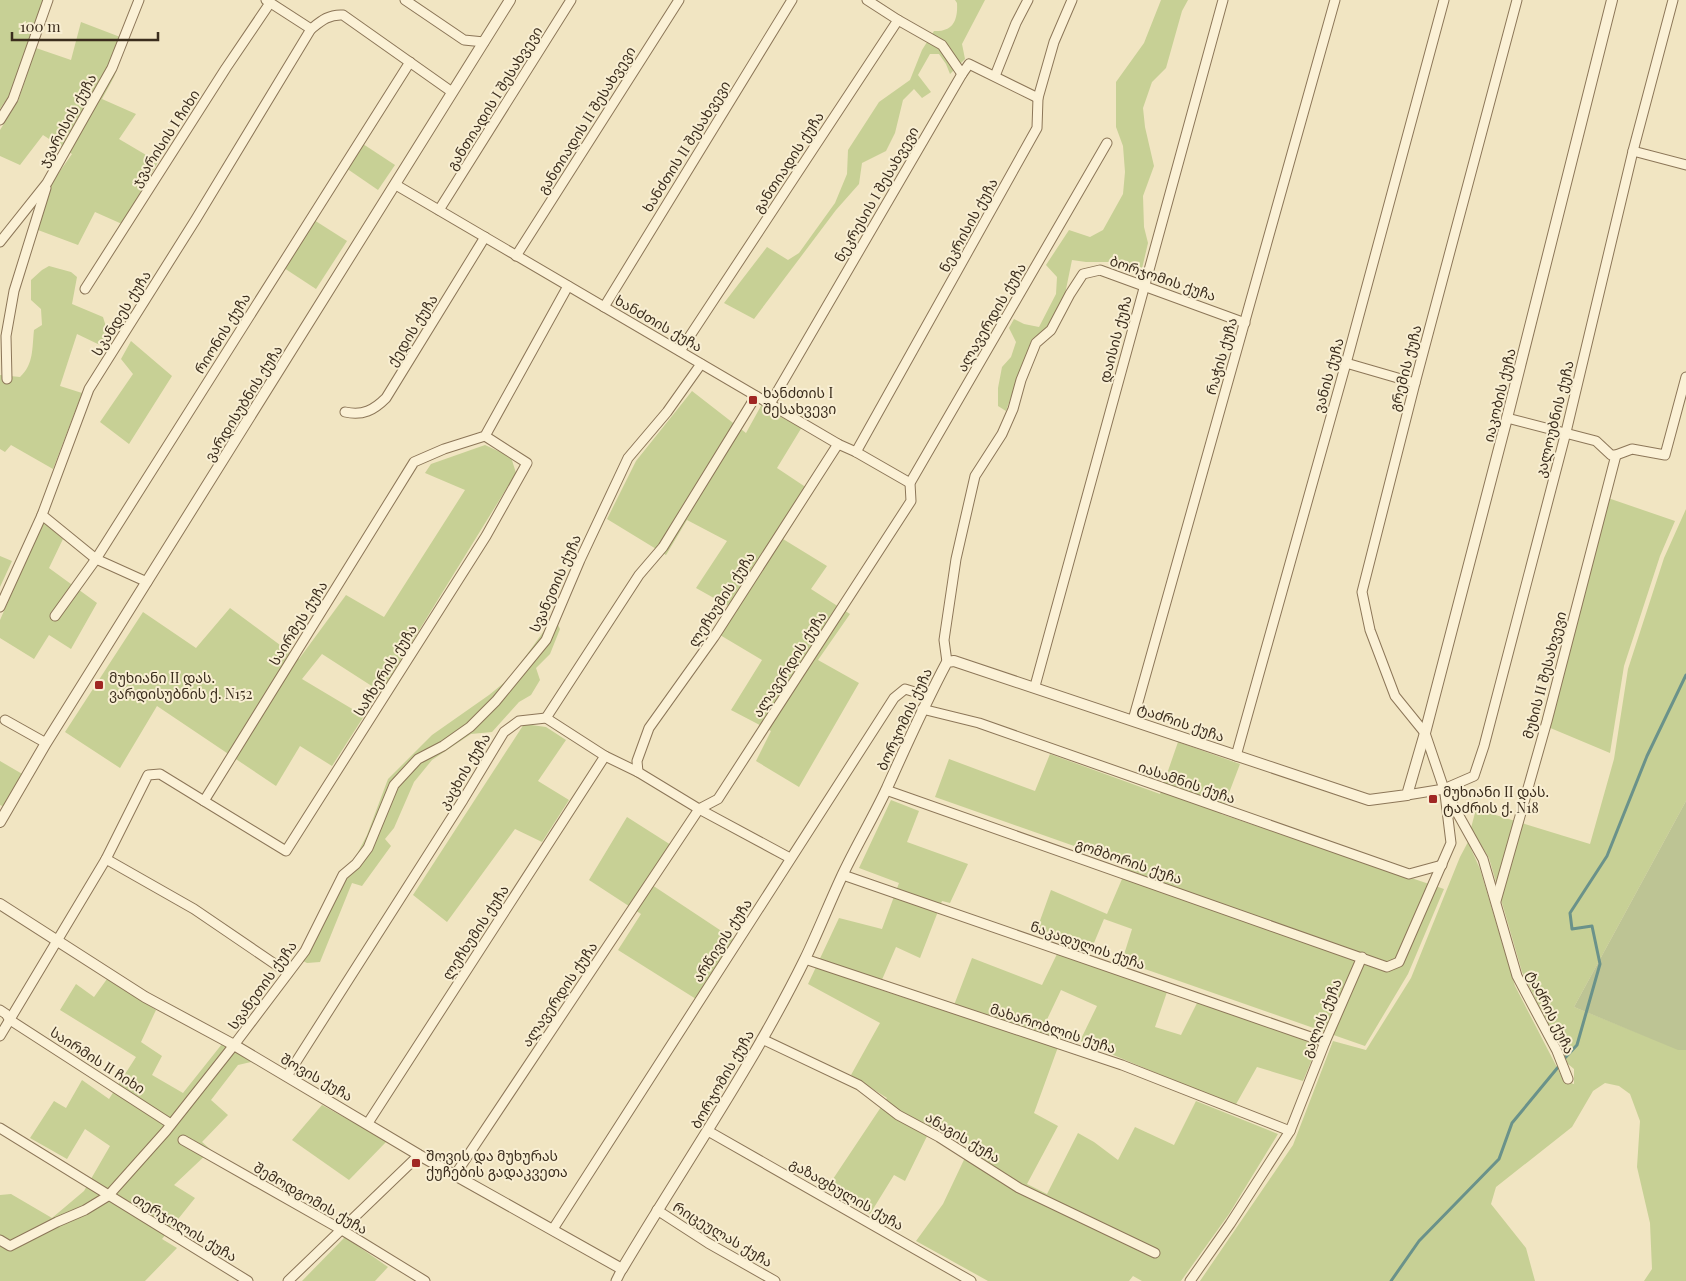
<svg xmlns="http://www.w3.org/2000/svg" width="1686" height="1281" font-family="'Playfair Display','Noto Sans Georgian',serif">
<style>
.green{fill:#c7d095}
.cemetery{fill:#bdc494}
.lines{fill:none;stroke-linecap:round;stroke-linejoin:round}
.stream{stroke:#6a928a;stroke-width:3}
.minor-casing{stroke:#8c7658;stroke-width:11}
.tertiary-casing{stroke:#8c7658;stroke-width:12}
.minor{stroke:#fbf1d6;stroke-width:9}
.tertiary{stroke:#fbf1d6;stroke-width:10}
.poi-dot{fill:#a02723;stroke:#f8eed2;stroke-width:2}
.labels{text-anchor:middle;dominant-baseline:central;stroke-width:4;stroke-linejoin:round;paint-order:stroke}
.street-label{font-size:14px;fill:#3b2d1d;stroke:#f8eed2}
.poi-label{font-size:14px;fill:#3b2d1d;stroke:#f8eed2;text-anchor:start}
</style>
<rect width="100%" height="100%" fill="#f1e5c2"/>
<g class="green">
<polygon points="0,0 44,0 10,94 0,109"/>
<path d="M955,0H985L962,44L965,59L950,74L946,64L939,54H930L918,75L931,92L922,98L914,89L903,100L895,133L886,151L862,163L859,184L836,210L754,319L724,303L767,247L788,260L799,253L835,203L847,174L848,150L879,102L910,80L922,50L934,31C953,32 958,20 957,3Z"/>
<polygon points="1161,0 1188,0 1182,11 1166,68 1152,82 1143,108 1145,127 1154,166 1143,196 1144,227 1148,243 1141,273 1117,262 1086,262 1072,260 1064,299 1045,330 1032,339 1006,411 998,406 998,388 1002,367 1011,357 1016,342 1009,328 1014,319 1024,324 1039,327 1056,294 1057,277 1046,265 1069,230 1090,237 1103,230 1123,194 1125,172 1123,146 1116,127 1116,82 1144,43"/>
<polygon points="81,22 128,40 114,77 102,99 136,114 119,139 158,162 122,224 95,212 78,245 38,230 48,188 72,154 43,135 20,165 0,156 0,130 18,101 36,48 71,60"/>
<polygon points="363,144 395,165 378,190 346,168"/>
<polygon points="314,220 347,241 316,289 284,268"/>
<path d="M49,266L71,272L77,277L72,304L103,317L107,330L102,346L77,334L60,386L82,393L53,469L11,445L5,452L0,449V375L20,377C34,364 32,348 34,330L42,325L41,309L31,300V280L42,270Z"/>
<polygon points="131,341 172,376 129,444 100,422 133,374 121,359"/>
<polygon points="692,391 746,433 762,404 802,427 777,468 813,492 783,539 827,566 811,589 850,614 818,660 859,683 799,787 756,761 771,731 731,710 762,660 720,635 737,611 696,588 727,541 687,520 666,555 607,519 636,461"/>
<polygon points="485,445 511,457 516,473 381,692 322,654 302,679 364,716 332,766 300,746 276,786 157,706 120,768 65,732 143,612 196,648 230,608 299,659 346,595 384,617 465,490 425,473 431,464"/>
<polygon points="1608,498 1675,521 1660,556 1624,666 1610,753 1548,727"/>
<polygon points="1686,509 1686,801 1574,1007 1678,1049 1686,1050 1686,1281 1644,1281 1652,1269 1650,1223 1637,1167 1640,1121 1630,1094 1619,1086 1605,1083 1593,1091 1572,1127 1496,1187 1491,1204 1526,1248 1535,1281 1200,1281 1293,1145 1333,1041 1366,1050 1411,978 1460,857 1468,842 1480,869 1515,986 1564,1081 1574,1084 1574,1069 1568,1064 1522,972 1489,858 1471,828 1476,809 1590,844 1614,759 1628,669 1664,558"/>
<polygon points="43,522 63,539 49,568 97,603 71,649 49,635 34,659 0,638 0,620"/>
<polygon points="0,556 12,561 0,587"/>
<polygon points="554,617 560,629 550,654 536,668 540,680 531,695 519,702 492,732 471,734 432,760 414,782 394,828 385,839 391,846 362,886 352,883 320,962 307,963 303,961 315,942 343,881 367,835 388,779 432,735 489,695 510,678"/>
<polygon points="524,724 546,727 566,740 538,781 569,800 542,842 515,829 447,922 413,895"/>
<polygon points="1178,742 1240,764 1221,814 1444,889 1408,974 1365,1046 1122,961 1132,929 1104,919 1091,950 1037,929 1051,890 1107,914 1128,865 935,797 949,759 1035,791 1050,754 1160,794"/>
<polygon points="0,761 24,775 5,807 0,805"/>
<polygon points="891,800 919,811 907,842 968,864 950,903 942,901 920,958 896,947 878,989 951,1013 972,958 1042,985 1057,954 1167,992 1155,1027 1181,1035 1198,1001 1318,1045 1303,1081 1257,1067 1235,1106 1080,1041 1097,1006 1061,990 1042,1030 1062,1036 1034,1113 1058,1126 1027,1184 1047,1194 1078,1133 1094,1142 1118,1160 1135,1127 1174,1145 1196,1101 1278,1134 1229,1214 1181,1281 1142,1281 1133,1276 1129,1281 988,1281 916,1241 943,1204 971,1145 932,1126 905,1181 894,1175 870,1214 827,1188 887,1098 851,1075 880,1023 808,984 839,918 882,929 899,883 859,868"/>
<polygon points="627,817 671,845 646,881 735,940 696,999 618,950 641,914 589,880"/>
<polygon points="107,979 156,1010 141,1042 162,1056 152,1075 183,1093 222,1044 249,1057 251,1062 238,1065 211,1100 228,1115 202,1142 211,1150 174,1185 195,1198 162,1239 177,1248 145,1281 0,1281 0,1195 11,1194 52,1218 84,1191 110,1146 85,1129 67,1159 30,1138 54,1101 66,1108 82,1080 109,1099 136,1057 60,1010 76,984 94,997"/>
<polygon points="322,1105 387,1141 349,1180 292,1140"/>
<polygon points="345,1237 388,1267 375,1281 302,1281"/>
</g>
<polygon class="cemetery" points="1686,801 1686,1050 1678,1050 1574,1007"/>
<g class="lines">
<g class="stream">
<polyline points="1564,1059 1577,1045 1600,964 1592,926 1572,929 1570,913 1607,856 1647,756 1686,675"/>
<polyline points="1391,1281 1419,1241 1499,1159 1512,1123 1559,1066"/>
</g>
<defs>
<g id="minor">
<path d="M266,0L311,29C321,21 329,14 343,15L452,92"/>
<polyline points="405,0 464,40 484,42"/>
<polyline points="1517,0 1415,383 1362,592 1370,630 1395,696 1425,733 1444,789 1483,859 1517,976 1557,1051 1568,1079"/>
<polyline points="898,20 942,45 962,74"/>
<polyline points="995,76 1016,23 1028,0"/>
<polyline points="0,120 13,99 48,0"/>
<polyline points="1633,151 1686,165"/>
<polyline points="396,185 838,444 856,452 910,483"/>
<polyline points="439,210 571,0"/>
<polyline points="0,242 47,183 112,68 139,0"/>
<polyline points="516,256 679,0"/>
<polyline points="85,289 226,68 270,3"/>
<polyline points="604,307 792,0"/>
<polyline points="680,351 898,20 867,0"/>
<polyline points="1346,363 1415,383"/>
<polyline points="7,379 6,336 14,291 46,188"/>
<polyline points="770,404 962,74 969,64 1038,98"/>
<path d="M345,412C363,416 374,410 386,398L485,237"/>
<polyline points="1507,418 1596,441 1611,455 1616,455 1632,449 1665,455 1686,377"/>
<polyline points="856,452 1037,128 1038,98 1054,42 1072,0"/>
<polyline points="147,582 96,559 42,515 89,389 196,219 311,29"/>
<polyline points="0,607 42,515"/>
<polyline points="55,616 96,559 410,62"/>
<polyline points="947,662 944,640 956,559 975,476 1002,434 1013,409 1021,380 1036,343 1051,330 1070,294 1083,274 1100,270 1245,323"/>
<polyline points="1035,686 1223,0"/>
<polyline points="922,709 979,723 1409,874 1442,865"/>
<polyline points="546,718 639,575 663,547 756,396"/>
<polyline points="5,720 46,743"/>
<polyline points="1133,720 1335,0"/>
<polyline points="1236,756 1348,356 1444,0"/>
<polyline points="638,772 637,761 649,728 714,637 838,444"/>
<polyline points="886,790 1387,967 1399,962 1451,843 1445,794"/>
<polyline points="1407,795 1444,789 1474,776 1484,746 1566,432 1633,151 1673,0"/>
<polyline points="204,801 286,851 486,536 527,463 485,436"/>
<polyline points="106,859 194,909 288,973"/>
<polyline points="843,875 1325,1042"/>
<polyline points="1496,901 1547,721 1616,455"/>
<polyline points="805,959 1122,1065 1290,1131"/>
<polyline points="0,1010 6,1014 10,1020 171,1124"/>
<polyline points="0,1036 106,859 148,775 160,774 204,801 414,462 444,449 485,436 568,286"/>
<polyline points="762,1039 859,1085 898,1115 939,1137 1019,1188 1155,1253"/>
<polyline points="287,1076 463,800 504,732 519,721 546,718 605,756 638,772 699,809 790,858"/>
<polyline points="368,1123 605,756"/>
<polyline points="0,1128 248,1281"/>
<polyline points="708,1131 971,1281"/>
<polyline points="183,1140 342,1230 425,1281"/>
<polyline points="455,1175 699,809 718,799 911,501 910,483 1107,143"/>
<polyline points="657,1210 708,1243 775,1281"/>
<polyline points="553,1229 894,698 905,689 928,696"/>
<polyline points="0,1240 10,1246 57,1222 85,1210 108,1196 166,1131 234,1045 305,951 343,875 356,864 368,848 394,785 418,759 443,746 470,727 496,701 546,640 580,560 628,458 667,412 701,364"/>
<polyline points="288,1281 419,1155"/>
<polyline points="616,1281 622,1269"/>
<polyline points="1190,1281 1230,1224 1290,1131 1325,1042 1362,957"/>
</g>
<g id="tertiary">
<polyline points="0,822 46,743 510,0"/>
<path d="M0,904L145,997L234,1045L419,1155L622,1269C683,1166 752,1067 805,959C818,932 829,904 842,876C856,846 873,818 887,788C906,746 925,703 947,662L954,661L1369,800L1407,795L1425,733L1507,418L1612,0"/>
</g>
</defs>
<use href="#minor" class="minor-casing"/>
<use href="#tertiary" class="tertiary-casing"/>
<use href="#minor" class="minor"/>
<use href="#tertiary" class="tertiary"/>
</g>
<g class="poi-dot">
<rect x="748" y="395" width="10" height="10" rx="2.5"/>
<rect x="94" y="680" width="10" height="10" rx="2.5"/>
<rect x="1428" y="794" width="10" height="10" rx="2.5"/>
<rect x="411" y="1158" width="10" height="10" rx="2.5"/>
</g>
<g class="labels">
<g class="street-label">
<text transform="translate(494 98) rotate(-58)">განთიადის I შესახვევი</text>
<text transform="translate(67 120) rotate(-61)">ჯვარისის ქუჩა</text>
<text transform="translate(586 120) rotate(-58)">განთიადის II შესახვევი</text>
<text transform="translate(165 138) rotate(-57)">ჯვარისის I ჩიხი</text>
<text transform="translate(686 146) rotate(-58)">ხანძთის II შესახვევი</text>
<text transform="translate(788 162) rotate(-57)">განთიადის ქუჩა</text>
<text transform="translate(876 194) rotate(-60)">ნეკრესის I შესახვევი</text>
<text transform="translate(968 225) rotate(-61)">ნეკრისის ქუჩა</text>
<text transform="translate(1163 278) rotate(19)">ბორჯომის ქუჩა</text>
<text transform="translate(121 313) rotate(-58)">სკანდეს ქუჩა</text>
<text transform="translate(991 317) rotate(-60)">ალავერდის ქუჩა</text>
<text transform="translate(659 323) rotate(30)">ხანძთის ქუჩა</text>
<text transform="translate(412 330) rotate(-58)">ქედის ქუჩა</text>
<text transform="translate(222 333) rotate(-58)">რიონის ქუჩა</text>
<text transform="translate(1115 339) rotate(-75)">დაისის ქუჩა</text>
<text transform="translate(1221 356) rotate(-74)">რაჭის ქუჩა</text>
<text transform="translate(1405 368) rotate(-75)">გრემის ქუჩა</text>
<text transform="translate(1328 375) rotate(-74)">ვანის ქუჩა</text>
<text transform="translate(1499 395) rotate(-76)">იაკობის ქუჩა</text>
<text transform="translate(243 403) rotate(-58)">ვარდისუბნის ქუჩა</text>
<text transform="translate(1554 419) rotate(-76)">კალოუბნის ქუჩა</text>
<text transform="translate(555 583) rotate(-66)">სვანეთის ქუჩა</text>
<text transform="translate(721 599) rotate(-57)">ლეჩხუმის ქუჩა</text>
<text transform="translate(298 623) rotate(-58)">საირმეს ქუჩა</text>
<text transform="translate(789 664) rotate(-57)">ალავერდის ქუჩა</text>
<text transform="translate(385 670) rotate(-58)">საჩხერის ქუჩა</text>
<text transform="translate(1544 675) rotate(-75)">მუხის II შესახვევი</text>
<text transform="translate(904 719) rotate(-65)">ბორჯომის ქუჩა</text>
<text transform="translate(1181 722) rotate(19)">ტაძრის ქუჩა</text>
<text transform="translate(464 771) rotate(-59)">კაცხის ქუჩა</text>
<text transform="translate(1187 782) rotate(19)">იასამნის ქუჩა</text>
<text transform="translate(1129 861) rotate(19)">გომბორის ქუჩა</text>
<text transform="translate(475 932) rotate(-57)">ლეჩხუმის ქუჩა</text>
<text transform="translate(722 940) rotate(-57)">არწივის ქუჩა</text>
<text transform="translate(1088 945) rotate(19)">ნაკადულის ქუჩა</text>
<text transform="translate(262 985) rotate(-54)">სვანეთის ქუჩა</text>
<text transform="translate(559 994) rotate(-56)">ალავერდის ქუჩა</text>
<text transform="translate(1551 1012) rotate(64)">ტაძრის ქუჩა</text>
<text transform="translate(1321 1018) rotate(-68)">გალის ქუჩა</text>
<text transform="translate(1053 1028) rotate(18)">მახარობლის ქუჩა</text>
<text transform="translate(98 1060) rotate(33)">საირმის II ჩიხი</text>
<text transform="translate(317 1077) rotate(30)">შოვის ქუჩა</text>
<text transform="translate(722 1079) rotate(-60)">ბორჯომის ქუჩა</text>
<text transform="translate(963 1137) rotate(31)">ანაგის ქუჩა</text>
<text transform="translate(847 1194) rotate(30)">გაზაფხულის ქუჩა</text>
<text transform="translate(311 1198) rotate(30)">შემოდგომის ქუჩა</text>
<text transform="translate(185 1227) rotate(31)">თერჯოლის ქუჩა</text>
<text transform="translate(723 1234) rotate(31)">რიცეულას ქუჩა</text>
</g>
<g class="poi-label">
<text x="763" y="392">ხანძთის I<tspan x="763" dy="16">შესახვევი</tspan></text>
<text x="109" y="677">მუხიანი II დას.<tspan x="109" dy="16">ვარდისუბნის ქ. N152</tspan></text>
<text x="1443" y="791">მუხიანი II დას.<tspan x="1443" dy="16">ტაძრის ქ. N18</tspan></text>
<text x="426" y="1155">შოვის და მუხურას<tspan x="426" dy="16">ქუჩების გადაკვეთა</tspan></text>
</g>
</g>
<path d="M12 32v8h146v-8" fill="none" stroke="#3b2d1d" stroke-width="2.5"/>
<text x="20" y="32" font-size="15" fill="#3b2d1d" stroke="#f8eed2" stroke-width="4" paint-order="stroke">100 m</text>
</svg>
